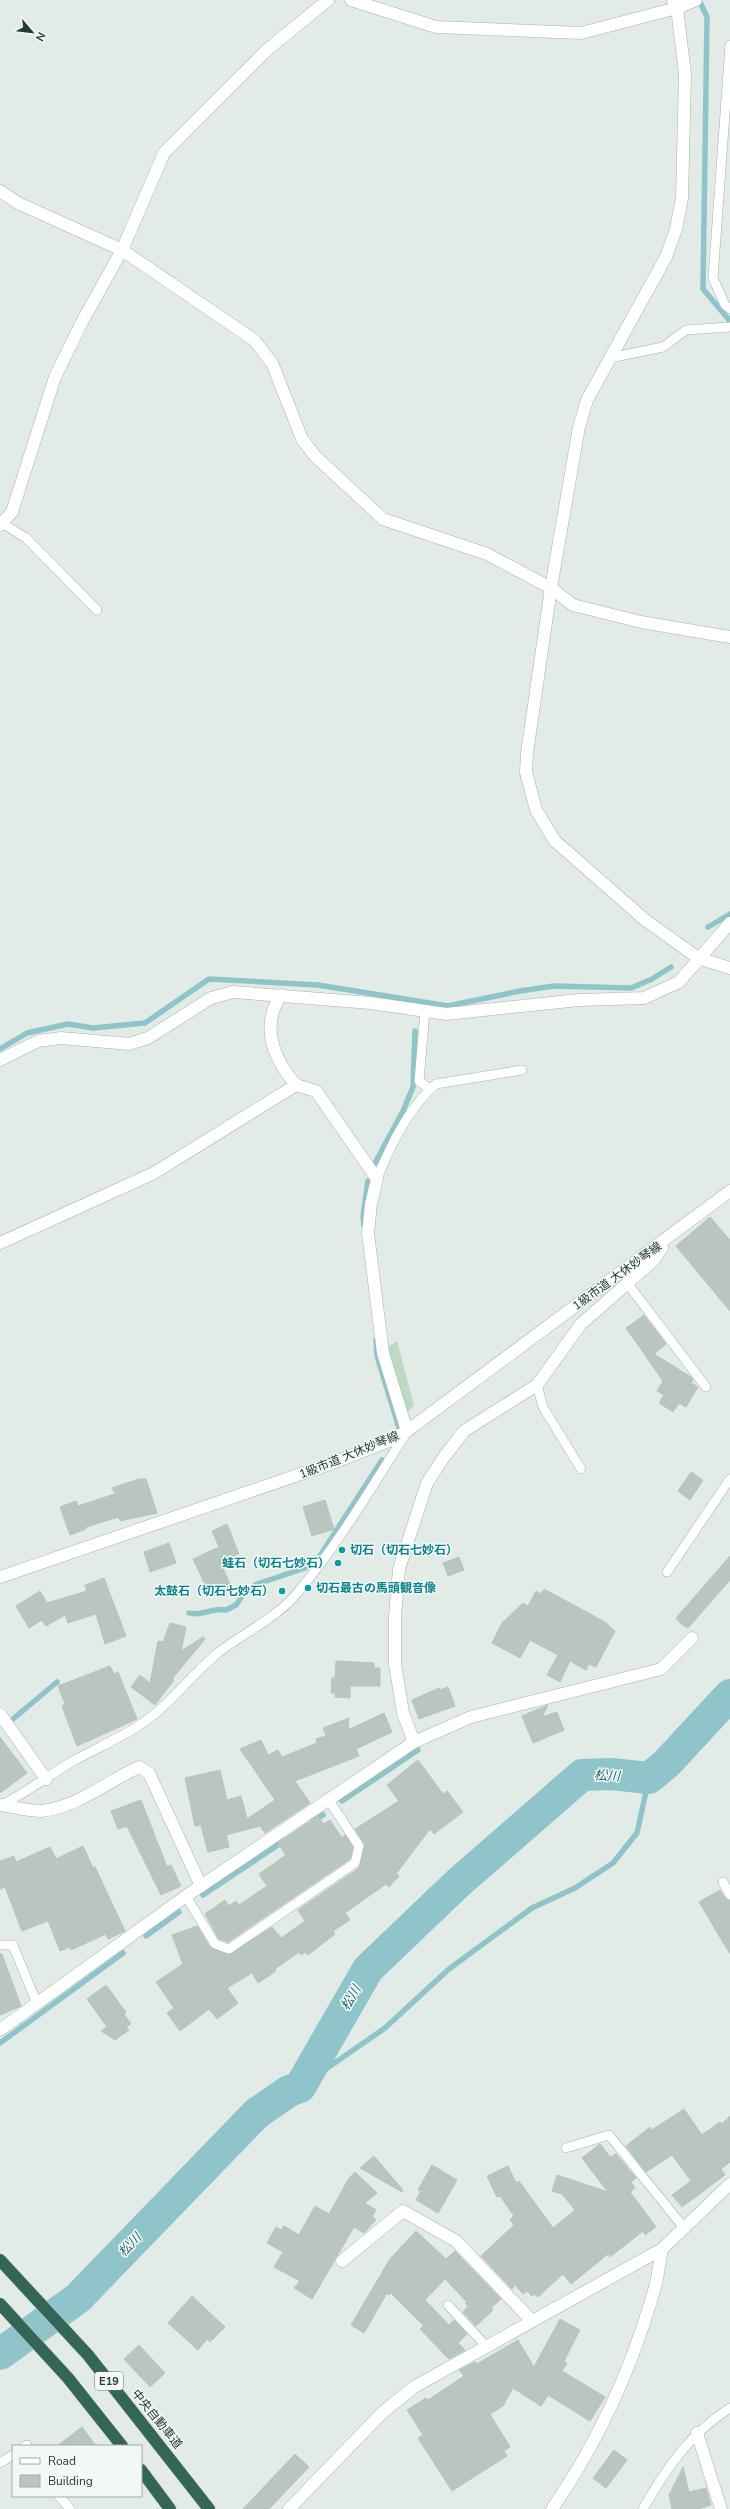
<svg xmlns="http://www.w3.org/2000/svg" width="730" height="2509" font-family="'Nunito Sans','Noto Sans JP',sans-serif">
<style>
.green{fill:#bedac5}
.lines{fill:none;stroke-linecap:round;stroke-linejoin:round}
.stream{stroke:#90c4cb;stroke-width:5.5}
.river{stroke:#90c4cb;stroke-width:32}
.building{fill:#b9c6c0;stroke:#b6c4be}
.service-casing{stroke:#a6b3ae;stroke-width:10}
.minor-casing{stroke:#a6b3ae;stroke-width:13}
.tertiary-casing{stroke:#a6b3ae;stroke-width:13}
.motorway-casing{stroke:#c2c8c6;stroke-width:13}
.service{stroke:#fff;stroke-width:9}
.minor{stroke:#fff;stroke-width:12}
.tertiary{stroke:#fff;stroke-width:12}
.motorway{stroke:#336559;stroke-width:12}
.culture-dot{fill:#0f9aa8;stroke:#f3f8f6;stroke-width:1.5}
.labels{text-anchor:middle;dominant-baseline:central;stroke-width:3;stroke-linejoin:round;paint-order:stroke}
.shield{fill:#f3f8f6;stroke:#62746e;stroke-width:1}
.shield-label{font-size:11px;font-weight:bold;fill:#243b34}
.street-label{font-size:12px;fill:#243b34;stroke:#f3f8f6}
.culture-label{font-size:12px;font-weight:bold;fill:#0d838f;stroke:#f3f8f6;text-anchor:start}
.water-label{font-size:13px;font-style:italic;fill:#246771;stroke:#f3f8f6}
</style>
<rect width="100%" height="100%" fill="#e3ebe7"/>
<polygon class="green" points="397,1341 414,1405 407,1414 387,1347"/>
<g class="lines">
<g class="stream">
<polyline points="699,0 707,17 703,289 730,321"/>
<polyline points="708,927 730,914"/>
<polyline points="0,1049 27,1033 68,1024 93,1028 145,1023 209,979 318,985 448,1006 520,991 554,986 631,988 652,979 671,967"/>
<polyline points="375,1163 403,1111 413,1087 415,1031"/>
<polyline points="364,1226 363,1216 368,1181"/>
<polyline points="376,1340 377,1356 399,1428"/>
<path d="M189,1613C201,1617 213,1607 226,1610L236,1605L245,1592L257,1584L314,1565L382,1460"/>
<polyline points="13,1719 57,1682"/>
<polyline points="342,1801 418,1750"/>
<polyline points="313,1821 323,1815"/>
<polyline points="203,1895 284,1841"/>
<polyline points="146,1936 179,1912"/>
<polyline points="0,2043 123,1953"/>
<polyline points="300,2087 385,2028 449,1969 532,1908 575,1888 613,1863 637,1833 649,1778"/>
</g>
<polyline class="river" points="0,2354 78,2298 257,2113 289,2091 300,2087 368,1969 458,1883 582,1775 611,1774 649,1778 666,1764 730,1695"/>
</g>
<g class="building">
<polygon points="710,1217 730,1240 730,1311 676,1246"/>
<polygon points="644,1315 666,1344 654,1354 691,1377 693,1380 691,1383 698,1387 686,1407 679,1403 673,1412 659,1403 664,1395 657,1391 663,1381 626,1328"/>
<polygon points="691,1472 703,1480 690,1500 678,1491"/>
<polygon points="139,1479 146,1479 157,1513 120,1521 119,1517 86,1527 86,1529 70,1535 60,1507 76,1501 78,1506 115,1494 112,1488"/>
<polygon points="325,1500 334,1529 312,1536 303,1507"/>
<polygon points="227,1524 239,1554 220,1562 231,1586 210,1595 193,1559 219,1547 212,1531"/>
<polygon points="169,1543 176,1563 150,1572 144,1552"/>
<polygon points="730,1556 730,1580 688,1628 681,1624 676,1618"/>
<polygon points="459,1557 464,1570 448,1576 443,1563"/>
<polygon points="104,1578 126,1636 105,1644 96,1614 68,1623 65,1615 46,1626 42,1620 29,1628 16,1606 40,1591 47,1603 87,1591 85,1585"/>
<polygon points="544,1589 605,1622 615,1631 596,1667 589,1664 586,1670 570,1661 560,1682 547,1675 558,1655 530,1640 520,1658 492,1643 502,1623 523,1603 528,1606 536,1591 541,1594"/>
<polygon points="170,1623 186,1627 181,1651 203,1637 205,1639 172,1679 174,1680 155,1705 131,1687 140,1675 150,1683 158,1641 163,1642"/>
<polygon points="336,1661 374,1663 374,1668 380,1668 380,1686 350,1686 350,1698 335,1697 335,1693 331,1693 332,1678 335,1678"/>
<polygon points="110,1666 114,1674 118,1672 137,1719 77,1746 62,1706 65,1704 58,1686"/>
<polygon points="448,1687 455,1706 419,1719 412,1700 439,1688 440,1690"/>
<polygon points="548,1705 542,1717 557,1712 564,1730 533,1743 522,1716"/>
<polygon points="384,1713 392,1732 356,1749 359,1756 295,1781 310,1803 265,1833 260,1826 226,1835 229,1847 208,1852 201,1825 195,1826 185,1778 220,1770 227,1800 241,1796 247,1819 275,1800 240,1749 261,1740 268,1755 278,1750 282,1757 317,1743 316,1739 326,1736 323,1728 349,1718 348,1730"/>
<polygon points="0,1737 27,1773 0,1793"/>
<polygon points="418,1760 443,1794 447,1791 463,1812 434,1834 430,1829 396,1874 399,1876 389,1887 386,1884 345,1913 350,1920 333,1931 335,1934 308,1955 306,1952 301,1955 299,1952 275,1969 276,1971 258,1983 252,1973 227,1988 238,2003 217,2019 209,2009 180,2031 167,2013 174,2008 156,1982 183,1964 172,1935 197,1926 210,1947 229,1955 272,1927 281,1938 305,1921 298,1910 359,1868 365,1845 355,1829 399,1801 387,1785"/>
<polygon points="141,1800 167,1867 171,1865 181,1886 161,1895 127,1826 118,1829 111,1811"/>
<polygon points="318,1816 323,1824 330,1820 342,1838 345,1835 353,1847 350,1859 228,1942 219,1939 205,1914 225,1900 229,1906 236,1901 239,1905 267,1886 259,1874 286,1855 278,1843"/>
<polygon points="83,1846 93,1868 95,1867 125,1931 108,1939 106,1934 71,1950 70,1947 60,1951 48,1921 22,1931 5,1887 0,1889 0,1861 14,1856 16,1862 50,1847 56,1859"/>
<polygon points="720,1890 725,1898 730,1901 730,1954 699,1902"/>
<polygon points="0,1954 2,1954 21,2006 0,2015"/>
<polygon points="106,1985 126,2012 124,2014 131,2024 126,2027 129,2030 115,2040 101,2031 107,2027 87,1999"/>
<polygon points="684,2109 702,2135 720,2122 722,2124 730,2116 730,2162 721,2169 725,2175 682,2207 672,2195 691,2181 672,2155 646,2172 626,2146 650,2127 652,2130"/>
<polygon points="600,2144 610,2157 616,2154 636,2178 631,2182 635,2188 630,2192 656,2227 645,2235 643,2231 610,2257 608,2254 571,2284 563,2274 538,2297 534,2294 532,2296 527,2291 523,2294 515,2285 512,2289 481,2256 514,2225 510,2220 514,2216 500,2196 497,2197 487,2176 508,2166 516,2183 519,2181 553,2228 575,2210 562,2194 552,2191 557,2175 608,2192 582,2158"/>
<polygon points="374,2156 403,2190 402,2192 360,2168"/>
<polygon points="432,2165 457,2180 438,2213 416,2200 421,2191 418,2190"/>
<polygon points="355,2172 377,2193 365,2203 376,2210 372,2217 376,2220 364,2233 354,2227 312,2299 294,2288 300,2281 274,2267 283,2252 267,2243 276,2227 282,2230 284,2226 299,2235 315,2206 329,2214 349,2178"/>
<polygon points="416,2231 446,2259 455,2251 501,2299 491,2308 493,2310 476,2326 463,2312 468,2306 465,2303 467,2302 445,2279 425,2300 449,2325 454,2320 467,2334 458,2343 465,2350 449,2359 420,2329 424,2326 391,2293 389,2295 387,2293 364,2333 351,2325 390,2259"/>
<polygon points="192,2296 225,2327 210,2342 207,2339 198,2350 168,2323"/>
<polygon points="560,2319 580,2330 564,2361 567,2363 562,2371 605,2397 590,2421 548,2395 541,2406 513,2388 503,2406 490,2414 510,2447 504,2451 507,2456 452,2491 418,2438 423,2435 407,2410 426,2398 428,2400 464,2376 459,2370 475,2362 477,2364 518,2340 534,2367"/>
<polygon points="139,2345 165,2373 150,2387 124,2359"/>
<polygon points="82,2427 96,2446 57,2446"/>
<polygon points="614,2450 627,2460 606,2488 593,2478"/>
<polygon points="295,2454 309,2467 269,2509 243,2509"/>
<polygon points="683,2467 689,2492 706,2488 711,2505 698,2509 672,2509 669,2495"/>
</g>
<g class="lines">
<defs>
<g id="service">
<polyline points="730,45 713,278 725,305 730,309"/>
<polyline points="610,358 663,347 686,330 730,327"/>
<polyline points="2,523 26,538 97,610"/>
<polyline points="425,1011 419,1081 430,1089"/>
<path d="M377,1179C390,1146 408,1108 436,1084L522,1070"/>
<polyline points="628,1284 706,1387"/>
<polyline points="537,1385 543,1407 581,1469"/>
<polyline points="667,1572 730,1479"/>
<path d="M0,1806C26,1793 50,1774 75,1760C102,1745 132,1733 156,1713C178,1694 196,1671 219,1652C245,1632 277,1618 298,1592C340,1542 372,1486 407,1432"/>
<polyline points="723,1882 730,1895"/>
<polyline points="186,1896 215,1944 229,1949 355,1863 359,1846 328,1799"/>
<polyline points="0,1945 13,1945 37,2004"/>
<polyline points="566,2148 609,2135 685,2229"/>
<polyline points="448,2305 486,2346"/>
<polyline points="25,2446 27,2445"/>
<polyline points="0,2463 13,2455"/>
<polyline points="59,2496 70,2509"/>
<path d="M643,2509C666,2469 690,2433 730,2408"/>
</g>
<g id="minor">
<polyline points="351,0 436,27 581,33 677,8 696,0"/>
<polyline points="0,191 18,203 122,250 254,340 272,363 302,439 315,456 383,519 487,554 551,588 573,605 641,622 730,637"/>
<polyline points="0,525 12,512 55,377 82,322 122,250 164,153 268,49 328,0"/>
<path d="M281,995C260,1027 273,1058 296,1085"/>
<polyline points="0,1060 38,1041 61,1038 129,1044 148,1038 211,998 233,992 371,1003 446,1014 579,1000 644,998 679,982 730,923"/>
<polyline points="0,1243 154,1173 296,1085 316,1091 377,1179 371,1204 368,1233 383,1353 407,1431"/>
<polyline points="0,1577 330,1464 389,1441 407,1431 730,1191"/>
<polyline points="0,1714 46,1779"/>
<polyline points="414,1742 403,1713 395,1664 395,1616 399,1569 427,1483 444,1457 464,1431 537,1385 581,1324 654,1260 662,1248"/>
<path d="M2,1805C14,1807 29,1811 41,1811C76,1808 108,1781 139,1767L149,1773L201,1886"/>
<polyline points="0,2030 186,1896 414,1742 471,1717 661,1669 692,1638"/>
<polyline points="342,2261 403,2211 456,2241 532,2321"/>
<polyline points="697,2433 721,2509"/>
<polyline points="289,2509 382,2413 414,2387 662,2249 730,2184"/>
<path d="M552,2509C597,2444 631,2370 653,2294C658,2280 659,2264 662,2249"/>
</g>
<polyline id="tertiary" points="673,0 677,8 685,74 682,198 676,229 666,257 587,400 579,427 551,588 527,753 526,772 536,810 555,841 644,919 698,958 730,968"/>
<g id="motorway">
<polyline points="0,2260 88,2355 209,2509"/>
<polyline points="0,2304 68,2378 122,2446"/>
<polyline points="141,2470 170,2509"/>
</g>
</defs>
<use href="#service" class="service-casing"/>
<use href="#minor" class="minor-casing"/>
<use href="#tertiary" class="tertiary-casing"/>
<use href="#motorway" class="motorway-casing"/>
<use href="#service" class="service"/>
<use href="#minor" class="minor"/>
<use href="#tertiary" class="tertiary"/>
<use href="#motorway" class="motorway"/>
</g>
<g class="culture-dot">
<circle cx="342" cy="1550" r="4"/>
<circle cx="338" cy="1563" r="4"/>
<circle cx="308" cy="1588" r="4"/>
<circle cx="282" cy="1591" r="4"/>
</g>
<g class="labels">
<rect class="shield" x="95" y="2372" width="28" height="18" rx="3"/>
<g class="shield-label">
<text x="109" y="2381">E19</text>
</g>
<g class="street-label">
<text transform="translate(617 1276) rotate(-36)">1級市道 大休妙琴線</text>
<text transform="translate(349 1455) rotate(-22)">1級市道 大休妙琴線</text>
<text transform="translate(157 2419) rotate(51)">中央自動車道</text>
</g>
<g class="culture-label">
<text x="350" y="1550">切石（切石七妙石）</text>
<text x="330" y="1563" text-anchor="end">蛙石（切石七妙石）</text>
<text x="316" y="1588">切石最古の馬頭観音像</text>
<text x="274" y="1591" text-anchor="end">太鼓石（切石七妙石）</text>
</g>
<g class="water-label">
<text transform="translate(607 1776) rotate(3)">松川</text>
<text transform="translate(351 1998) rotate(-60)">松川</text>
<text transform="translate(130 2245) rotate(-46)">松川</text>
</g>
</g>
<rect x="12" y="2445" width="130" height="52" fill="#f3f8f6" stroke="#a0aca8"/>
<rect x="20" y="2458" width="20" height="6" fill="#ffffff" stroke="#a0aca8"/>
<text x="48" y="2465" font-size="12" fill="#243b34">Road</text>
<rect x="20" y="2475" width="20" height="12" fill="#b9c6c0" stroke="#a0aca8"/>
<text x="48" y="2485" font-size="12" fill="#243b34">Building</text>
<g transform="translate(32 32) rotate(118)" stroke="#f3f8f6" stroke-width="3" paint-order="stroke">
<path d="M0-3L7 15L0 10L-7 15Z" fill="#243b34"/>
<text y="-6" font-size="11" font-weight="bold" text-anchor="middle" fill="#243b34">N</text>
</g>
</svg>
